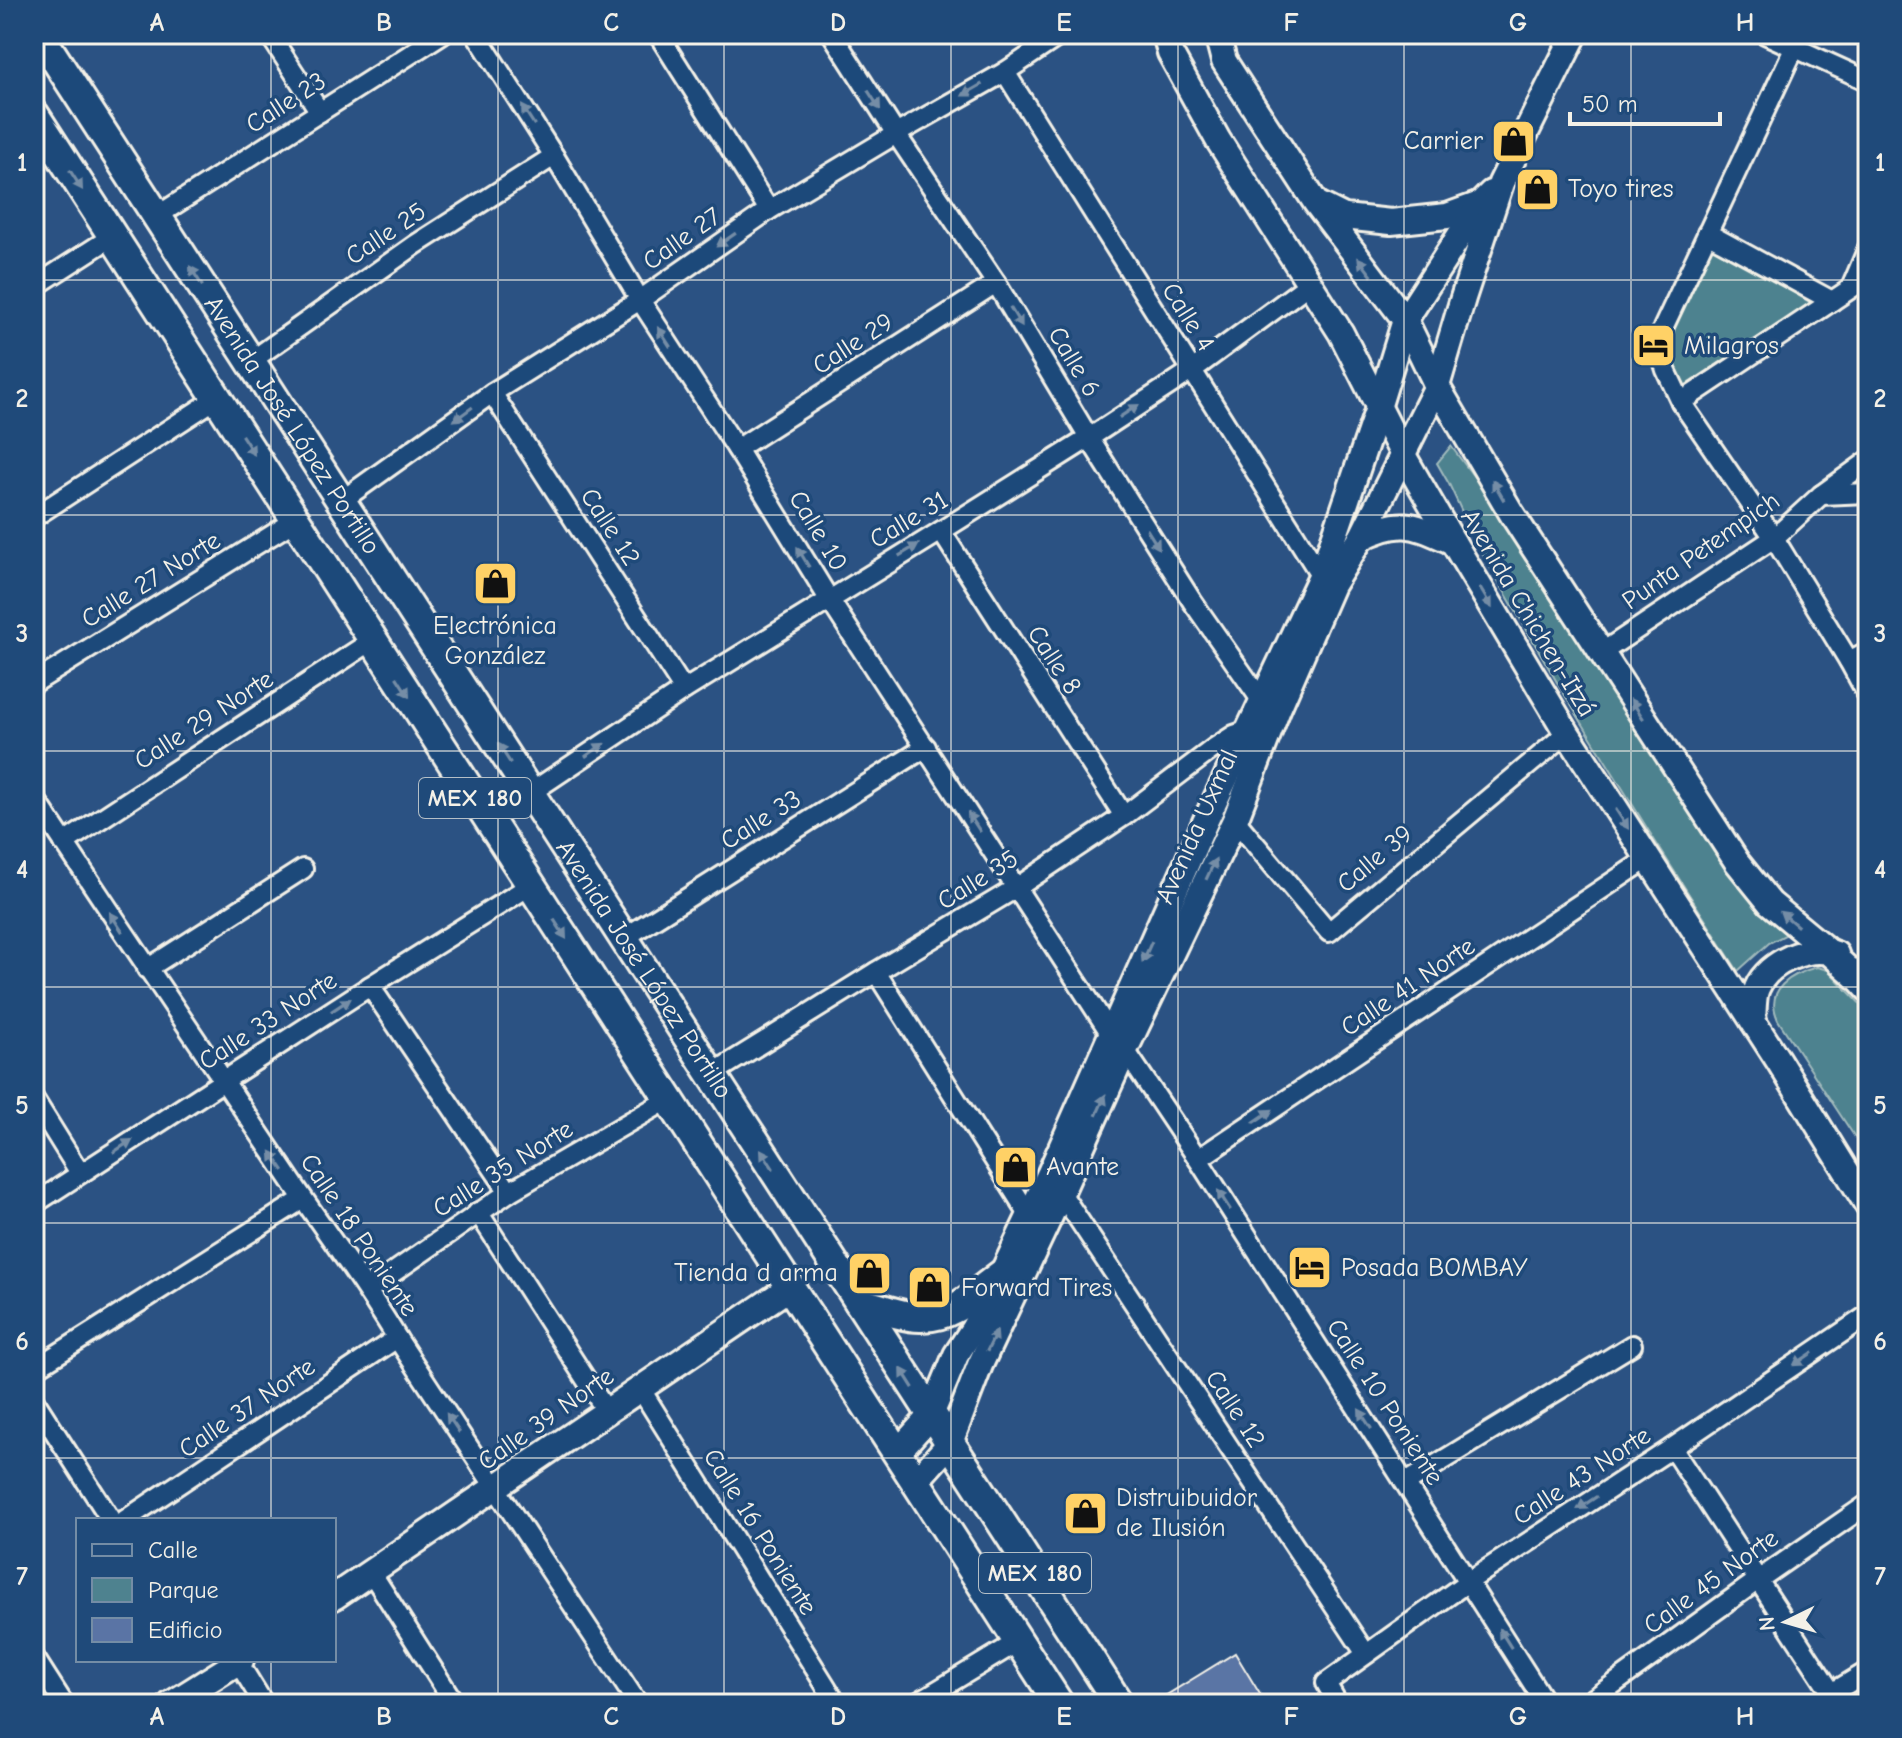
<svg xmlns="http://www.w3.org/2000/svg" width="1902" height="1738" font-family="'Comic Neue',sans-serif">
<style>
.green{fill:#4e828f;stroke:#a1babc;stroke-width:2}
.building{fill:#5a74a5;stroke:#f4f1e8;stroke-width:2}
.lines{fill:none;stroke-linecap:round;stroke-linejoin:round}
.street-casing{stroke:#f4f1e8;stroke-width:24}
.secondary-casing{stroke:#f4f1e8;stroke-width:30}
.primary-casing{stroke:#f4f1e8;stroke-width:34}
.street{stroke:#1f4a7a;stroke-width:18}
.secondary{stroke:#1f4a7a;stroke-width:24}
.primary{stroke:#1f4a7a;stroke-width:28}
.oneway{fill:#748da6}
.grid{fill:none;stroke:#f4f1e8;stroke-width:2;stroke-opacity:0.55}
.labels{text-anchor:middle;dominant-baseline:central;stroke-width:7;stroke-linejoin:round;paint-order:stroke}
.shield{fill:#1f4a7a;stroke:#b4bfc7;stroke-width:2}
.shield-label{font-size:24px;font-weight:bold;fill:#f4f1e8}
.street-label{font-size:26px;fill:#f4f1e8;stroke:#1f4a7a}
.poi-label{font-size:26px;fill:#f4f1e8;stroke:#1f4a7a;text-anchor:start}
.neatline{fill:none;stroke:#f4f1e8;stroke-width:3}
.grid-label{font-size:26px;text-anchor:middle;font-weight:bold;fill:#f4f1e8}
</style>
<rect width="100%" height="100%" fill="#2b5283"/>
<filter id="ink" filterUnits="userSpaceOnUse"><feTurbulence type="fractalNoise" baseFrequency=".0125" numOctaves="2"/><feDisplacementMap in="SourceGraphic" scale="16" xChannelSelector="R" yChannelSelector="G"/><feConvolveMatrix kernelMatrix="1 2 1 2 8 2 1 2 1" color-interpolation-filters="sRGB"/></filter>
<g filter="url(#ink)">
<g class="green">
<polygon points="1714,245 1811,303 1681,388 1667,360 1669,329"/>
<polygon points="1451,446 1503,516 1594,664 1711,839 1789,933 1769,943 1738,971 1655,841 1558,684 1477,544 1449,484 1437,463"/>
<path d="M1817,967L1828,970L1868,1012V1157L1778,1020C1764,989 1791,974 1817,967Z"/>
</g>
<polygon class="building" points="1235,1653 1266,1704 1152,1704"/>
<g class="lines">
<defs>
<g id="street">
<polyline points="269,34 320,112"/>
<polyline points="476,34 554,156 640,300 737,449 829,599 1111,1034 1125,1050 1198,1159 1546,1704"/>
<polyline points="658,34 769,210"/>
<polyline points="832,34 896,134 996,283 1089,438 1192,601 1261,700 1272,706"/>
<polyline points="1765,34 1868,81"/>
<polyline points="1801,34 1663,328 1660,351 1666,370 1681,402 1774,538 1849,661 1868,696"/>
<polyline points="1005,72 1321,576 1328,582"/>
<polyline points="157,216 442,34"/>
<polyline points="1707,233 1832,301"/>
<polyline points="34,287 113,236"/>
<polyline points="1851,288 1868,248"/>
<polyline points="251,361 415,245 554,156"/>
<polyline points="492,393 684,690"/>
<polyline points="1681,402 1868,277"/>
<polyline points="737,449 996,283"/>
<polyline points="1821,495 1868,493"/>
<polyline points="341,501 492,393 640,300 769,210 896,134 1005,72 1062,34"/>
<polyline points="34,517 217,398"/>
<polyline points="941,531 1124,816"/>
<polyline points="1601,653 1774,538 1821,495 1868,461"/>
<polyline points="1849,661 1868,651"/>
<polyline points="34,683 296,520"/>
<polyline points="530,793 684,690 941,531 1089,438 1191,371 1309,284"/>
<path d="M34,797C119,926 206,1054 292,1182C327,1234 365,1284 397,1338L638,1704"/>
<polyline points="1235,820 1329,932 1567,733"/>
<polyline points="64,843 373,640"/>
<polyline points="624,938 926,747"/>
<polyline points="147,969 303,869"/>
<polyline points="876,972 1034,1223"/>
<polyline points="370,986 509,1192"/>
<polyline points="712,1074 876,972 1016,888 1124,816 1214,748 1234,735 1243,732 1252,736"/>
<polyline points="34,1099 80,1173"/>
<polyline points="1198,1159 1647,859"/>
<polyline points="1061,1193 1366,1654"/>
<polyline points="34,1204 370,986 531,885"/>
<polyline points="478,1212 607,1412"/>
<polyline points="368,1290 509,1192 669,1099"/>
<polyline points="34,1369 303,1199"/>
<polyline points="640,1388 837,1704"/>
<polyline points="34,1400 111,1520"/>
<polyline points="1672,1448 1839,1704"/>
<polyline points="1406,1483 1632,1345"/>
<polyline points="125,1520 397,1338"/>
<polyline points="371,1572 455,1704"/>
<polyline points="34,1657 64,1704"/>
<polyline points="238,1662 264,1704"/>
<polyline points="1832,1693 1868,1671"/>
<polyline points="915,1704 1019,1641"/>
<polyline points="1338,1704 1326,1683 1469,1581 1672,1448 1868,1315"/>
<polyline points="1586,1704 1758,1580 1868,1504"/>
</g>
<g id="secondary">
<polyline points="1165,34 1170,53 1218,140 1341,333 1403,455 1453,542 1567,733 1778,1060 1868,1206"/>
<polyline points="1217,34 1224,61 1316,203 1405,320 1437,386 1512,514 1737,862 1770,903 1828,951 1858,978 1868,989"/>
<polyline points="1320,205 1344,217 1391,222 1447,216 1480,204"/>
<path d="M1361,538C1402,517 1414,525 1453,542"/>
<path d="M1753,1021C1754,1011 1753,997 1757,988C1768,962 1809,944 1836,954"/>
<polyline points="897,1453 931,1415 956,1355 973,1329 1002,1274 1049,1175 1205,822 1321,576 1378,408 1405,320 1480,204 1491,193"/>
<polyline points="916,1481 950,1443 980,1365 1061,1193 1125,1050 1235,820 1278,709 1332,585 1361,538 1437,386 1463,298 1501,183 1575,34"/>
<polyline points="334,1597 790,1287"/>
<polyline points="171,1704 241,1660"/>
</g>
<g id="primary">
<path id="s1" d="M39,34L1119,1704"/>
<polyline points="34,114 1059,1704"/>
<path d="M859,1302C878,1307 901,1317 920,1317C953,1318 977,1292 1002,1274"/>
</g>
</defs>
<use href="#street" class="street-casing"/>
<use href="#secondary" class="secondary-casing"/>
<use href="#primary" class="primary-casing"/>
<use href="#street" class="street"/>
<use href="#secondary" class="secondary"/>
<use href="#primary" class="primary"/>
</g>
<defs><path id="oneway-solid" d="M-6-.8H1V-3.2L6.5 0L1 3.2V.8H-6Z" transform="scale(2)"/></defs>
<g class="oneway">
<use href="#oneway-solid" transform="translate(972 90) rotate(150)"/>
<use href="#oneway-solid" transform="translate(874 100) rotate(57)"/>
<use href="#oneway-solid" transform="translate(528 115) rotate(-123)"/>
<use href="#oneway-solid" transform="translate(76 180) rotate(57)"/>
<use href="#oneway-solid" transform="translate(726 240) rotate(145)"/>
<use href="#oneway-solid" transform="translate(1365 267) rotate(-127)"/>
<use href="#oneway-solid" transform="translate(196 276) rotate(-123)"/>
<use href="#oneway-solid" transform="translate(1016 317) rotate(59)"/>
<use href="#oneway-solid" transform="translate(664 337) rotate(-123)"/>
<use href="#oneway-solid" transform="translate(1129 411) rotate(-33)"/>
<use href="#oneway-solid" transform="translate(463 414) rotate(144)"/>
<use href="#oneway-solid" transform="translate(248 445) rotate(57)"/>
<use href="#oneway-solid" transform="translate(1498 490) rotate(-120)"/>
<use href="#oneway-solid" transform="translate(1153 539) rotate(58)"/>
<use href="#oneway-solid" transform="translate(909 550) rotate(-31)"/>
<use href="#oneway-solid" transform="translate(803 557) rotate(-121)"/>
<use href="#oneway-solid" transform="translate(1486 598) rotate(59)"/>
<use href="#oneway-solid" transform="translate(403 687) rotate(57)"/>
<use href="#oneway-solid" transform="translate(1637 709) rotate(-123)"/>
<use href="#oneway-solid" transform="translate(595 750) rotate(-34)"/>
<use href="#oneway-solid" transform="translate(504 753) rotate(-123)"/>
<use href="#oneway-solid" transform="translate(1622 819) rotate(57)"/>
<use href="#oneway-solid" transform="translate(974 822) rotate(-123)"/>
<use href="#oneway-solid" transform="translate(1211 869) rotate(-65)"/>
<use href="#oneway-solid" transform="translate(1789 919) rotate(-140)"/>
<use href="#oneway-solid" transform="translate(116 922) rotate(-123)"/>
<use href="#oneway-solid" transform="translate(560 929) rotate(57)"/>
<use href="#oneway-solid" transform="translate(1147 952) rotate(114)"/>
<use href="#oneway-solid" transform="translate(341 1005) rotate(-33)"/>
<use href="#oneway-solid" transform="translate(1101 1105) rotate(-66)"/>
<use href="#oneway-solid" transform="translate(1263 1116) rotate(-34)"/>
<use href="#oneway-solid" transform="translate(123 1146) rotate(-33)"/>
<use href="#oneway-solid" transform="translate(767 1159) rotate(-123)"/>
<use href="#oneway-solid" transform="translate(277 1161) rotate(-124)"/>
<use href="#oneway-solid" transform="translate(1224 1200) rotate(-123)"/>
<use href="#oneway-solid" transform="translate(992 1341) rotate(-64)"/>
<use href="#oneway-solid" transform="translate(1803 1359) rotate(146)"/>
<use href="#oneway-solid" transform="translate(907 1378) rotate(-122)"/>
<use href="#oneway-solid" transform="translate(1365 1419) rotate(-123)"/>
<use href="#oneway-solid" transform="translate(453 1423) rotate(-124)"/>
<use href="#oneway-solid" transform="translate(1587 1503) rotate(147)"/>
<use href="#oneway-solid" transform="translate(1505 1638) rotate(-122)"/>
</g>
</g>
<path class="grid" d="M271,34V1520M498,34V1704M724,34V1704M951,34V1704M1178,34V1704M1404,34V1704M1631,34V1704M34,280H1868M34,515H1868M34,751H1868M34,987H1868M34,1223H1868M34,1458H1868M271,1660V1704"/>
<defs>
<symbol id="shop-square" viewBox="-11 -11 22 22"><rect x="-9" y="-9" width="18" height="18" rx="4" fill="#ffd166" stroke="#1f4a7a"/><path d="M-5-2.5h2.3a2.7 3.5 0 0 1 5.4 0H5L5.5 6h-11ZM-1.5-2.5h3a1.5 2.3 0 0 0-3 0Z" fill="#111"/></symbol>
<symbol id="hotel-square" viewBox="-11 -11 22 22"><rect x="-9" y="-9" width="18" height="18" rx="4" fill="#ffd166" stroke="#1f4a7a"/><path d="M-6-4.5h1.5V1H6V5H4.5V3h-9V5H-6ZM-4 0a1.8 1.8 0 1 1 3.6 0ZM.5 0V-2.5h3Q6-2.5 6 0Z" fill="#111"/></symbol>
</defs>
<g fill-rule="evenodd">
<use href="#shop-square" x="1488" y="116" width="51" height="51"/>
<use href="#shop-square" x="1512" y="164" width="51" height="51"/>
<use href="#hotel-square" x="1628" y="320" width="51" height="51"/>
<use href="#shop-square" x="470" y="558" width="51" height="51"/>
<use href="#shop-square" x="990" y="1142" width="51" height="51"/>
<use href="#hotel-square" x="1284" y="1242" width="51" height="51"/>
<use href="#shop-square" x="844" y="1248" width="51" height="51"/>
<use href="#shop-square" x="904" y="1262" width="51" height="51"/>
<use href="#shop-square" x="1060" y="1488" width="51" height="51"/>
</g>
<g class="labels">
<g class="shield">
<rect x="419" y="778" width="112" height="40" rx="6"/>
<rect x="979" y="1553" width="112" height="40" rx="6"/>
</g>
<g class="shield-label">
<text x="475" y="798">MEX 180</text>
<text x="1035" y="1573">MEX 180</text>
</g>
<g class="street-label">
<text transform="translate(286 103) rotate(-33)">Calle 23</text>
<text transform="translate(386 234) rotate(-34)">Calle 25</text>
<text transform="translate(682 239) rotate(-35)">Calle 27</text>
<text transform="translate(1188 317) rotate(58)">Calle 4</text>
<text transform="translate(853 344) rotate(-33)">Calle 29</text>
<text transform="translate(1074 362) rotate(59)">Calle 6</text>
<text stroke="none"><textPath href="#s1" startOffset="466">Avenida José López Portillo</textPath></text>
<text transform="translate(909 520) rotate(-31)">Calle 31</text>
<text transform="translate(610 527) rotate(57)">Calle 12</text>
<text transform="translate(818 531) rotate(59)">Calle 10</text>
<text transform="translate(1701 551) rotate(-35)">Punta Petempich</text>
<text transform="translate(151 580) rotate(-32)">Calle 27 Norte</text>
<text transform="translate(1528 613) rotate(59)">Avenida Chichen-Itzá</text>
<text transform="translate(1054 660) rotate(57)">Calle 8</text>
<text transform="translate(204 720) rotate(-33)">Calle 29 Norte</text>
<text transform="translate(761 820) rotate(-32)">Calle 33</text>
<text transform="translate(1197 827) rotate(-66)">Avenida Uxmal</text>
<text transform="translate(1375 859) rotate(-40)">Calle 39</text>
<text transform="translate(978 880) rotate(-32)">Calle 35</text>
<text stroke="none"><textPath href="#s1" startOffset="1114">Avenida José López Portillo</textPath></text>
<text transform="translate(1408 987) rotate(-34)">Calle 41 Norte</text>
<text transform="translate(268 1021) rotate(-33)">Calle 33 Norte</text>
<text transform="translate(503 1169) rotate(-32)">Calle 35 Norte</text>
<text transform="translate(359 1235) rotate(56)">Calle 18 Poniente</text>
<text transform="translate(1385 1402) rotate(57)">Calle 10 Poniente</text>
<text transform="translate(247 1408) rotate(-34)">Calle 37 Norte</text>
<text transform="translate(1235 1409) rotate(57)">Calle 12</text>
<text transform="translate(546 1419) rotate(-35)">Calle 39 Norte</text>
<text transform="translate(1582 1476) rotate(-33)">Calle 43 Norte</text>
<text transform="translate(760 1532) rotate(58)">Calle 16 Poniente</text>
<text transform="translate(1711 1582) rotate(-36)">Calle 45 Norte</text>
</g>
<g class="poi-label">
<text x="1483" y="141" text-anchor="end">Carrier</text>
<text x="1568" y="189">Toyo tires</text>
<text x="1684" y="346">Milagros</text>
<text x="495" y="626" text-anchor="middle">Electrónica<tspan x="495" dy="30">González</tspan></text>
<text x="1046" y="1167">Avante</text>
<text x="1341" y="1268">Posada BOMBAY</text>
<text x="838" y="1273" text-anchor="end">Tienda d arma</text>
<text x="961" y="1288">Forward Tires</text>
<text x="1116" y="1498">Distruibuidor<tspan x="1116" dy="30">de Ilusión</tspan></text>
</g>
</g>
<rect width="1902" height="1738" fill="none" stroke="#1f4a7a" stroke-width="88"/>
<rect x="76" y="1518" width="260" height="144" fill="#1f4a7a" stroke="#748da6" stroke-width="2"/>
<rect x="92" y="1544" width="40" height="12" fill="#1f4a7a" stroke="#748da6" stroke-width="2"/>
<text x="148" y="1558" font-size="24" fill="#f4f1e8">Calle</text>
<rect x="92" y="1578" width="40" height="24" fill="#4e828f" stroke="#748da6" stroke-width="2"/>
<text x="148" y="1598" font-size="24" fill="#f4f1e8">Parque</text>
<rect x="92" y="1618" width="40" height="24" fill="#5a74a5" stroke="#748da6" stroke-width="2"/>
<text x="148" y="1638" font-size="24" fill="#f4f1e8">Edificio</text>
<g transform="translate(1786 1622) rotate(265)" stroke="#1f4a7a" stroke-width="6" paint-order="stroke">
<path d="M0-6L14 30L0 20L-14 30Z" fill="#f4f1e8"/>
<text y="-12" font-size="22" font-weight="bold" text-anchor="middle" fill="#f4f1e8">N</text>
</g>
<path d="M1570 112v12h150v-12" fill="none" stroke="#f4f1e8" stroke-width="4"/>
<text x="1582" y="112" font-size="24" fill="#f4f1e8" stroke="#1f4a7a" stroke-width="6" paint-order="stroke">50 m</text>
<rect x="44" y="44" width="1814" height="1650" class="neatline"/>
<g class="grid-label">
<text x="157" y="31">A</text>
<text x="384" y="31">B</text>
<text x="611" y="31">C</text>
<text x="838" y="31">D</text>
<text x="1064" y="31">E</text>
<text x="1291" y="31">F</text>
<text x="1518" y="31">G</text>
<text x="1745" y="31">H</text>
<text x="22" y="171">1</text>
<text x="1880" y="171">1</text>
<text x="22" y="407">2</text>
<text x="1880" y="407">2</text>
<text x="22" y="642">3</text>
<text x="1880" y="642">3</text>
<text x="22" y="878">4</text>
<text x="1880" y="878">4</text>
<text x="22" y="1114">5</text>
<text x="1880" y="1114">5</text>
<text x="22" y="1350">6</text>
<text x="1880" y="1350">6</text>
<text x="22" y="1585">7</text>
<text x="1880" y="1585">7</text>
<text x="157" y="1725">A</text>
<text x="384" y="1725">B</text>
<text x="611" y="1725">C</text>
<text x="838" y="1725">D</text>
<text x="1064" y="1725">E</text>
<text x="1291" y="1725">F</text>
<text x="1518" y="1725">G</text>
<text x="1745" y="1725">H</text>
</g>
</svg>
